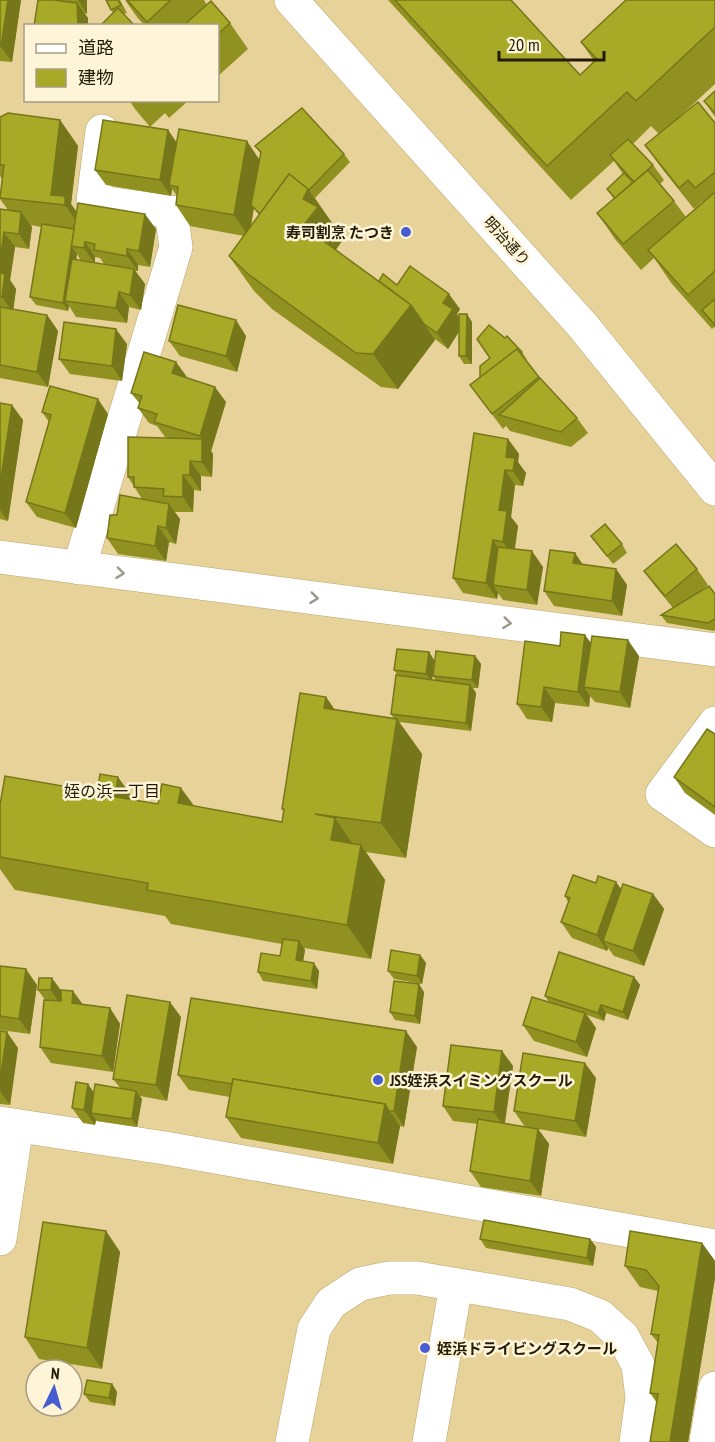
<svg xmlns="http://www.w3.org/2000/svg" width="715" height="1442" font-family="'PT Sans Narrow','Noto Sans JP',sans-serif">
<style>
.lines{fill:none;stroke-linecap:round;stroke-linejoin:round}
.minor-casing{stroke:#baa66e;stroke-width:34}
.minor{stroke:#fff;stroke-width:33}
.wall{fill:#909121;fill-rule:evenodd}
.shaded-wall{fill:#76761b}
.building{fill:#a8a926;stroke:#76761b;stroke-width:1.5}
.oneway{stroke:#9c988e}
.poi-dot{fill:#455dd0;stroke:#fef4d7;stroke-width:2}
.labels{text-anchor:middle;dominant-baseline:central;stroke-width:5;stroke-linejoin:round;paint-order:stroke}
.poi-label{font-size:15px;font-weight:bold;fill:#231b05;stroke:#fef4d7;text-anchor:start}
.street-label{font-size:15px;fill:#231b05;stroke:#fef4d7}
.neighbourhood-label{font-size:16px;fill:#231b05;stroke:#fef4d7}
</style>
<rect width="100%" height="100%" fill="#e7d299"/>
<g class="lines">
<defs>
<g id="minor">
<polyline points="291,0 583,326 715,489"/>
<polyline points="0,557 715,650"/>
<polyline points="79,568 176,247 171,212 93,201 102,131"/>
<polyline points="715,723 662,794 715,831"/>
<polyline points="0,1123 165,1148 715,1246"/>
<polyline points="0,1239 17,1126"/>
<polyline points="292,1442 314,1329 331,1303 360,1284 389,1278 417,1278 570,1304 600,1316 623,1337 638,1365 642,1398 636,1442"/>
<polyline points="429,1442 456,1285"/>
<polyline points="706,1442 715,1388"/>
</g>
</defs>
<use href="#minor" class="minor-casing"/>
<use href="#minor" class="minor"/>
</g>
<g class="wall">
<polygon points="0,0 21,0 12,62 0,61"/>
<polygon points="38,0 87,0 87,14 84,13 88,18 88,26 34,26"/>
<polygon points="106,0 120,0 127,13 124,14 113,13"/>
<polygon points="125,0 204,0 207,5 230,23 248,49 218,76 218,26 145,26 137,17"/>
<path d="M388,0H511L580,75L594,61L581,42L715,0V84L678,118L715,123V328L714,327L712,329L672,284L654,258L641,270L615,239L597,213L614,199L607,189L623,174L614,161L571,200ZM651,126L659,134L645,145L660,166L694,209L703,201V202L686,217L674,201L660,184L664,180L653,165L633,144Z"/>
<polygon points="715,91 715,117 704,101"/>
<polygon points="129,100 189,100 169,118 165,113 150,127 135,109"/>
<path d="M0,117L60,120L78,146L71,204L77,212L156,229L150,267L138,265V271H135L145,284L141,310L129,307L127,323L76,317L69,306L68,311L36,305L30,297L41,227L31,225L32,227L29,249L15,247L10,280L16,289L13,310L47,315L58,331L48,387L0,378V209L8,210L0,199L2,179L0,176ZM77,254L81,261L76,260ZM95,257L100,258L104,264L95,263Z"/>
<path d="M168,130L177,143L260,159L261,154L255,146L344,154L350,162L315,198L332,223L331,225L342,241L336,250L379,281L397,285L460,309L457,314L459,318L472,322V364H464L459,356V331L448,349L435,339L398,389L381,387L272,309L254,291L229,256L244,236L190,226L176,205L177,196L172,189L171,196L106,185L95,170ZM254,208L259,215L251,227Z"/>
<polygon points="246,336 237,372 180,356 169,341"/>
<polygon points="127,344 122,381 70,374 59,359"/>
<polygon points="522,352 527,360 527,361 540,378 577,418 588,433 571,447 510,431 506,426 503,429 470,385"/>
<polygon points="176,362 186,378 226,402 211,451 213,454 212,477 201,476 201,491 194,490 193,512 174,512 180,519 176,544 169,542 166,561 118,554 107,538 117,515 142,499 128,477 168,438 165,437 157,426 149,423 138,408 140,404 131,393"/>
<polygon points="0,403 23,420 8,521 0,519"/>
<polygon points="42,412 108,414 76,528 37,517 26,502 49,422"/>
<polygon points="508,439 519,454 518,462 526,473 523,486 515,485 511,517 518,526 515,549 543,567 537,605 503,600 498,593 497,599 463,593 453,578"/>
<polygon points="591,536 622,544 627,553 613,564"/>
<polygon points="575,553 583,565 616,569 627,585 622,616 554,606 544,591"/>
<polygon points="697,569 708,585 699,592 715,594 715,630 714,631 667,623 661,615 673,608 655,586 644,571"/>
<polygon points="585,635 591,643 639,656 630,708 595,702 590,696 589,707 555,703 552,722 527,719 517,704 560,646"/>
<polygon points="429,652 434,660 432,680 436,681 433,676 475,656 481,664 478,688 473,688 476,693 471,731 399,722 422,754 406,858 366,852 385,880 371,959 304,948 305,950 303,961 319,971 317,989 263,981 258,972 280,956 282,944 171,924 165,916 15,890 0,869 0,805 135,800 158,804 194,806 282,822 284,811 282,809 326,697 334,709 394,719 391,714 398,676 394,670"/>
<polygon points="715,734 715,815 685,793 674,777"/>
<polygon points="596,883 621,889 653,894 664,909 644,966 614,956 608,948 607,951 572,938 561,922 568,902 565,896"/>
<polygon points="420,955 426,963 422,984 394,979 388,971"/>
<polygon points="0,966 37,985 30,1034 0,1030"/>
<polygon points="634,977 640,985 628,1020 606,1013 604,1021 587,1015 596,1028 587,1057 534,1041 523,1025 549,1002 545,996"/>
<polygon points="38,990 61,991 83,1004 110,1008 120,1024 113,1072 51,1063 40,1047 45,1000"/>
<polygon points="424,992 420,1024 395,1020 390,1012"/>
<polygon points="181,1017 167,1101 140,1096 142,1099 137,1127 97,1121 96,1120 95,1125 83,1123 72,1108 88,1084 94,1093 120,1088 113,1079"/>
<polygon points="0,1031 18,1048 10,1105 0,1104"/>
<polygon points="417,1047 404,1127 400,1126 393,1164 241,1138 226,1117 230,1097 189,1090 178,1075"/>
<polygon points="502,1051 513,1066 505,1123 525,1127 514,1111 596,1078 586,1137 538,1129 549,1144 541,1196 481,1187 470,1171 478,1124 453,1121 443,1106"/>
<polygon points="106,1231 120,1252 102,1369 39,1359 25,1337"/>
<polygon points="480,1239 590,1239 596,1247 593,1266 486,1248"/>
<polygon points="702,1243 715,1261 715,1278 688,1442 650,1442 657,1403 650,1393 658,1343 651,1334 658,1291 640,1287 625,1266"/>
<polygon points="112,1384 117,1392 115,1406 90,1402 84,1394"/>
</g>
<g class="shaded-wall">
<polygon points="8,0 21,0 12,62 1,47"/>
<polygon points="78,0 87,0 87,14"/>
<polygon points="77,3 88,18 88,26 78,26"/>
<polygon points="60,120 78,146 71,204 83,222 83,231 65,205 51,195"/>
<polygon points="168,130 178,145 169,185 172,189 171,196 160,180"/>
<polygon points="247,141 261,162 249,237 234,215"/>
<polygon points="308,189 332,223 331,225 342,241 327,261 283,239"/>
<polygon points="21,212 32,227 29,249 19,234"/>
<polygon points="145,214 156,229 150,267 139,251"/>
<polygon points="4,232 15,247 10,280 16,289 13,312 2,297 0,275 0,260"/>
<polygon points="85,242 95,257 95,264 84,248"/>
<polygon points="71,246 77,254 70,302 65,301 69,306 68,311 63,303"/>
<polygon points="127,249 138,265 138,271 127,256"/>
<polygon points="134,269 145,284 141,310 130,295"/>
<polygon points="119,292 129,307 127,323 116,308"/>
<polygon points="449,294 460,309 457,314 464,324 448,349 437,333 443,303"/>
<polygon points="411,305 435,340 398,389 373,354"/>
<polygon points="467,314 472,322 472,364 466,356"/>
<polygon points="47,315 58,331 48,387 37,372"/>
<polygon points="236,320 246,336 237,372 226,356"/>
<polygon points="116,329 127,344 122,381 112,366"/>
<polygon points="176,362 187,377 183,389 172,373"/>
<polygon points="215,387 226,402 211,451 213,454 212,477 202,462 202,439 200,436"/>
<polygon points="98,399 108,414 76,528 65,513"/>
<polygon points="12,405 23,420 8,521 0,510 0,485"/>
<polygon points="508,439 519,454 518,462 526,473 523,486 513,471 506,457"/>
<polygon points="190,461 201,476 201,491 190,475"/>
<polygon points="505,470 515,485 511,517 518,526 513,558 503,542 499,510"/>
<polygon points="183,475 194,490 193,512 183,497"/>
<polygon points="169,504 180,519 176,544 166,528"/>
<polygon points="158,526 169,542 166,561 155,546"/>
<polygon points="493,540 503,556 493,585 498,593 497,599 486,583"/>
<polygon points="532,551 543,567 537,605 527,590"/>
<polygon points="575,553 585,568 573,563"/>
<polygon points="616,569 627,585 622,616 612,601"/>
<polygon points="585,635 596,651 584,687 590,696 589,707 578,692"/>
<polygon points="628,640 639,656 630,708 620,692"/>
<polygon points="429,652 434,660 432,682 426,674"/>
<polygon points="475,656 481,664 478,688 472,680"/>
<polygon points="470,685 476,693 471,731 466,723"/>
<polygon points="544,687 555,703 552,722 541,707"/>
<polygon points="326,697 350,732 324,708"/>
<polygon points="397,719 422,754 406,858 381,823"/>
<polygon points="118,777 143,812 115,797"/>
<polygon points="181,788 206,822 178,803"/>
<polygon points="335,818 359,853 331,840"/>
<polygon points="361,845 385,880 371,959 347,925"/>
<polygon points="616,882 627,897 603,941 608,948 607,951 597,935"/>
<polygon points="653,894 664,909 644,966 633,951"/>
<polygon points="299,941 305,950 302,968 296,960"/>
<polygon points="420,955 426,963 422,984 417,976"/>
<polygon points="314,963 319,971 317,989 311,981"/>
<polygon points="26,969 37,985 30,1034 19,1019"/>
<polygon points="634,977 640,985 628,1020 623,1012"/>
<polygon points="52,978 63,993 61,1006 51,990"/>
<polygon points="419,984 424,992 420,1024 415,1016"/>
<polygon points="73,991 84,1006 72,1003"/>
<polygon points="170,1002 181,1017 167,1101 156,1085"/>
<polygon points="601,1005 606,1013 604,1021 598,1013"/>
<polygon points="110,1008 120,1024 113,1072 102,1056"/>
<polygon points="585,1013 596,1028 587,1057 576,1042"/>
<polygon points="406,1031 417,1047 404,1127 394,1111"/>
<polygon points="7,1032 18,1048 10,1105 0,1091 0,1082"/>
<polygon points="502,1051 513,1066 504,1127 494,1112"/>
<polygon points="585,1063 596,1078 586,1137 575,1121"/>
<polygon points="88,1084 98,1099 91,1113 96,1120 95,1125 84,1110"/>
<polygon points="136,1091 142,1099 137,1127 132,1119"/>
<polygon points="385,1104 400,1126 393,1164 378,1143"/>
<polygon points="538,1129 549,1144 541,1196 530,1181"/>
<polygon points="106,1231 120,1252 102,1369 87,1348"/>
<polygon points="590,1239 596,1247 593,1266 587,1258"/>
<polygon points="702,1243 715,1261 715,1278 688,1442 670,1442"/>
<polygon points="112,1384 117,1392 115,1406 109,1398"/>
</g>
<g class="building">
<polygon points="0,0 8,0 1,47 0,47"/>
<polygon points="38,0 53,0 77,3 78,26 34,26"/>
<polygon points="106,0 118,0 121,5 111,10"/>
<polygon points="127,0 171,0 147,22"/>
<polygon points="395,0 511,0 580,75 597,59 581,42 626,0 715,0 715,27 636,101 627,92 547,166"/>
<polygon points="211,1 230,23 218,34 218,26 183,26"/>
<polygon points="118,8 135,26 100,26"/>
<polygon points="715,91 715,113 704,101"/>
<polygon points="698,102 715,123 715,172 695,188 688,180 679,188 645,145"/>
<polygon points="302,108 344,154 309,190 289,174 260,214 251,205 261,152 255,146"/>
<polygon points="8,113 60,120 51,195 65,196 65,205 0,198 4,165 0,165 0,117"/>
<polygon points="103,120 168,130 160,180 95,170"/>
<polygon points="179,129 247,141 234,215 176,205 178,187 169,185"/>
<polygon points="628,139 653,165 634,182 610,155"/>
<polygon points="648,170 674,201 623,244 597,213"/>
<polygon points="624,173 633,182 615,198 607,189"/>
<polygon points="289,174 308,189 303,199 318,207 303,226 411,305 373,354 356,353 248,274 229,256"/>
<polygon points="715,192 715,271 688,295 648,250"/>
<polygon points="78,203 145,214 139,251 127,249 127,256 94,250 95,244 85,242 84,248 71,246"/>
<polygon points="0,209 21,212 19,234 4,232 0,260"/>
<polygon points="42,224 74,229 63,303 30,297"/>
<polygon points="72,259 134,269 130,295 119,292 116,308 65,301"/>
<polygon points="410,266 449,294 443,303 453,309 437,333 424,324 411,305 379,281 383,274 397,285"/>
<polygon points="0,273 5,274 2,297 0,297"/>
<polygon points="715,299 715,325 702,310"/>
<polygon points="178,305 236,320 226,356 169,341"/>
<polygon points="0,307 47,315 37,372 0,365"/>
<polygon points="459,314 467,314 466,356 459,356"/>
<polygon points="64,322 116,329 112,366 59,359"/>
<polygon points="489,325 505,338 507,336 522,352 520,353 517,349 480,378 480,366 490,358 477,339"/>
<polygon points="517,349 539,377 492,414 470,385"/>
<polygon points="144,352 176,362 172,373 215,387 200,436 154,422 157,414 138,408 142,396 131,393"/>
<polygon points="540,378 577,418 561,432 499,415"/>
<polygon points="50,386 98,399 65,513 26,502 51,415 42,412"/>
<polygon points="0,403 12,405 0,485"/>
<polygon points="474,433 508,439 506,457 515,458 513,471 505,470 499,510 507,511 503,542 493,540 486,583 453,578"/>
<polygon points="128,437 202,439 202,462 190,461 190,475 183,475 183,497 163,496 164,489 134,487 134,477 128,477"/>
<polygon points="120,495 169,504 166,528 158,526 155,546 107,538 110,515 117,515"/>
<polygon points="605,524 622,544 607,556 591,536"/>
<polygon points="676,544 697,569 665,596 644,571"/>
<polygon points="498,547 532,551 527,590 493,585"/>
<polygon points="550,550 575,553 573,563 616,569 612,601 544,591"/>
<polygon points="709,586 715,594 715,619 708,623 661,615"/>
<polygon points="561,632 585,635 578,692 544,687 541,707 517,704 525,641 560,646"/>
<polygon points="592,636 628,640 620,692 584,687"/>
<polygon points="397,649 429,652 426,674 394,670"/>
<polygon points="436,651 475,656 472,680 433,676"/>
<polygon points="396,675 470,685 466,723 391,714"/>
<polygon points="300,693 326,697 324,708 397,719 381,823 315,814 335,818 331,840 361,845 347,925 147,890 148,883 0,857 0,805 5,776 97,792 100,774 118,777 115,797 158,804 162,784 181,788 178,803 282,822 284,809 282,809"/>
<polygon points="707,729 715,734 715,807 674,777"/>
<polygon points="573,875 596,883 598,876 616,882 597,935 561,922 570,898 565,896"/>
<polygon points="623,884 653,894 633,951 603,941"/>
<polygon points="283,939 299,941 296,960 314,963 311,981 258,972 261,953 280,956"/>
<polygon points="391,950 420,955 417,976 388,971"/>
<polygon points="559,952 634,977 623,1012 601,1005 598,1013 545,996"/>
<polygon points="0,966 26,969 19,1019 0,1016"/>
<polygon points="39,978 52,978 51,990 38,990"/>
<polygon points="394,981 419,984 415,1016 390,1012"/>
<polygon points="61,990 73,991 72,1003 110,1008 102,1056 40,1047 44,1000 61,1001"/>
<polygon points="127,995 170,1002 156,1085 113,1079"/>
<polygon points="532,997 585,1013 576,1042 523,1025"/>
<polygon points="191,998 406,1031 394,1111 389,1111 385,1104 233,1079 232,1084 178,1075"/>
<polygon points="0,1031 7,1032 0,1082"/>
<polygon points="451,1045 502,1051 494,1112 443,1106"/>
<polygon points="523,1053 585,1063 575,1121 514,1111"/>
<polygon points="233,1079 385,1104 378,1143 226,1117"/>
<polygon points="76,1082 88,1084 84,1110 72,1108"/>
<polygon points="95,1084 136,1091 132,1119 91,1113"/>
<polygon points="478,1119 538,1129 530,1181 470,1171"/>
<polygon points="484,1220 590,1239 587,1258 480,1239"/>
<polygon points="43,1222 106,1231 87,1348 25,1337"/>
<polygon points="630,1231 702,1243 670,1442 650,1442 658,1394 650,1393 659,1335 651,1334 659,1286 646,1270 625,1266"/>
<polygon points="87,1380 112,1384 109,1398 84,1394"/>
</g>
<defs><path id="oneway-chevron" d="M-2-3.5L2.5 0L-2 3.5" fill="none" stroke-width="1.6" stroke-linecap="round" stroke-linejoin="round" transform="scale(1.5)"/></defs>
<g class="oneway">
<use href="#oneway-chevron" transform="translate(120 573) rotate(7)"/>
<use href="#oneway-chevron" transform="translate(314 598) rotate(7)"/>
<use href="#oneway-chevron" transform="translate(507 623) rotate(7)"/>
</g>
<g class="poi-dot">
<circle cx="406" cy="232" r="6"/>
<circle cx="378" cy="1080" r="6"/>
<circle cx="425" cy="1348" r="6"/>
</g>
<g class="labels">
<g class="poi-label">
<text x="394" y="232" text-anchor="end">寿司割烹 たつき</text>
<text x="390" y="1080">JSS姪浜スイミングスクール</text>
<text x="437" y="1348">姪浜ドライビングスクール</text>
</g>
<g class="street-label">
<text transform="translate(507 241) rotate(48)">明治通り</text>
</g>
<g class="neighbourhood-label">
<text x="112" y="791">姪の浜一丁目</text>
</g>
</g>
<rect x="24" y="24" width="195" height="78" fill="#fef4d7" stroke="#a69d83" stroke-width="1.5"/>
<rect x="36" y="44" width="30" height="9" fill="#ffffff" stroke="#a69d83" stroke-width="1.5"/>
<text x="78" y="54" font-size="18" fill="#231b05">道路</text>
<rect x="36" y="69" width="30" height="18" fill="#a8a926" stroke="#a69d83" stroke-width="1.5"/>
<text x="78" y="84" font-size="18" fill="#231b05">建物</text>
<g transform="translate(54 1388) rotate(5)"><circle r="28" fill="#fef4d7" stroke="#a69d83" stroke-width="1.5"/>
<path d="M0-4.5L10 22L0 15L-10 22Z" fill="#455dd0"/>
<text y="-9" font-size="16" font-weight="bold" text-anchor="middle" fill="#231b05">N</text>
</g>
<path d="M499 51v9h105v-9" fill="none" stroke="#231b05" stroke-width="3"/>
<text x="508" y="51" font-size="18" fill="#231b05" stroke="#fef4d7" stroke-width="4.5" paint-order="stroke">20 m</text>
</svg>
